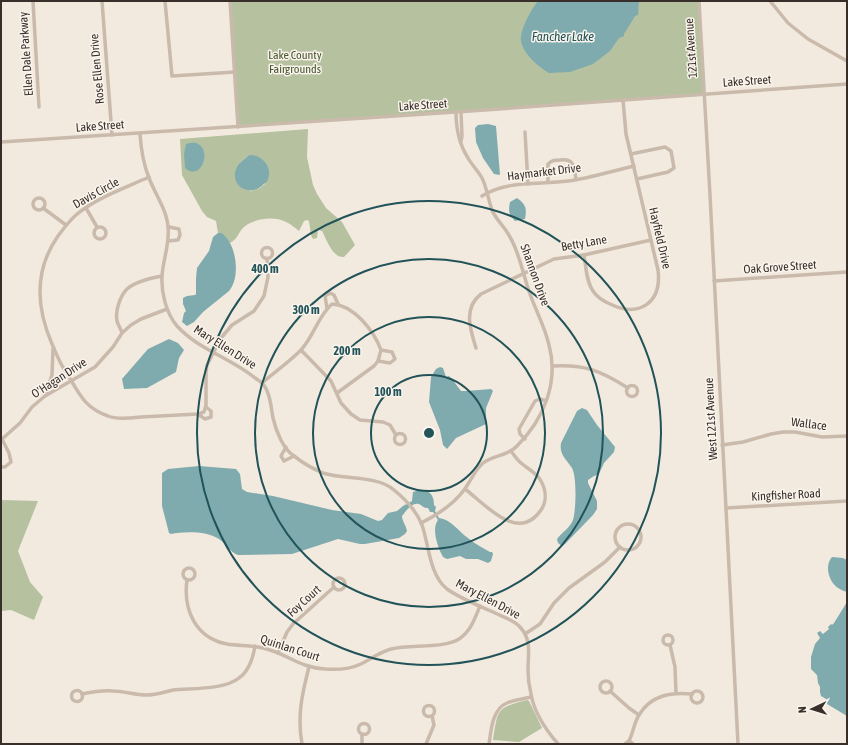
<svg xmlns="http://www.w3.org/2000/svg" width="848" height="745" font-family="'Asap Condensed',sans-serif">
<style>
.green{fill:#b5c19f;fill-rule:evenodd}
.water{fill:#7fabae}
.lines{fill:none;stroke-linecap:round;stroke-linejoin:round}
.street{stroke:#cabaab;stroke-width:3.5}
.ring{fill:none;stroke:#215359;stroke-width:2}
.labels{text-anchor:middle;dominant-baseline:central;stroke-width:3;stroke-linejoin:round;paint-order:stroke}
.street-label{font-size:12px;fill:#382f2a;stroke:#faf4ec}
.park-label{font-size:12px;fill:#46562f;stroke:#faf4ec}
.water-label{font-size:13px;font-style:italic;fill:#215359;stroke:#faf4ec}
.centre{fill:#215359;stroke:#faf4ec;stroke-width:2}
.ring-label{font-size:12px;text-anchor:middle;font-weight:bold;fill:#215359;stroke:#faf4ec;stroke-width:3;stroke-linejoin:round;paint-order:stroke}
</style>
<rect width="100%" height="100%" fill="#f2eadf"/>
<g class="green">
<polygon points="229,1 699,1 704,94 238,127"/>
<path d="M308,129L307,157L313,185L317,194L326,208L342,222L355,245L344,257C332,258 327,240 322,231L318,230L317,238L313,239L311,235L309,221L307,220L304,221L299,231C295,228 291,224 286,222C275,216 255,218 244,227C239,231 237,240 230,243L222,233H218L216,221L207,217L202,211L182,175L180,139ZM249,155L265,184L260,188L250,191L240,163Z"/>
<polygon points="1,500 38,501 18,551 30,582 43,597 34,620 11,610 1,611"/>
<path d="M527,700L529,701L542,728L519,742L493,740C498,709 496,708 527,700Z"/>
</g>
<g class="water">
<path d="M538,1H639L638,15L635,16L624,34V36L619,38L610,51L593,64L570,72L549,73C539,67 523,54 521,41C520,29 531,10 538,1Z"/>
<polygon points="488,124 496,126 500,175 494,174 483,158 476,142 475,128 478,125"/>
<path d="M189,143C192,143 196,142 198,144C212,151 201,182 185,168L184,154L186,144Z"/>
<path d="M249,155C261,154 273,167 268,179C267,183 264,183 262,186C258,189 253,191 248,190C235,188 231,174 239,164C242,161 246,158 249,155Z"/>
<path d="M517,198C526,204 527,209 525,219L515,221C509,215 508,211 510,202Z"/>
<path d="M218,233H222C225,236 228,239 230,243C237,256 239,279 229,291L203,312L194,322L187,326L182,322L184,313L186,311L183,304V298L187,296L195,295L196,294V278L197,268L209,251L213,237Z"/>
<polygon points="169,339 178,343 184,350 179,358 176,372 147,388 124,389 122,379 148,349"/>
<polygon points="440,367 443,368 446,377 449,376 452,379 461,391 467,391 491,389 493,391 486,408 486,424 456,438 447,449 443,445 440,430 429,402 431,377 436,369"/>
<path d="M582,408L587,410L597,425L615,447L614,452L604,463L599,474L594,476L588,480V483L597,501V509L593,515L565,544L562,546L558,543L557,539C562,532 570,528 573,520C576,510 577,477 572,468C566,459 559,454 561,443L577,411Z"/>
<path d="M199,466L236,469L240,474L242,489L247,492L273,496L332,510L361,514L378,521L382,520L388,513L397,511L403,506L412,501L413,492C425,488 434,491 434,505L436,507L435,511L439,518C451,519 459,532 468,538C475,544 483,548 490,552H492L493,554L491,561L488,563L478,559H466L460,556L447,559L443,557C438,548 431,529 438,520L433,512H430L428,508C423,508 423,506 419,504C412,502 406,511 402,516C402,521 406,525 407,531L405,534L399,538L365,544H360L338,539L292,554L238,555C230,552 226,544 219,539C208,531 184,531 171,534L169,533L162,506V473L168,469Z"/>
<path d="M832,557L843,558L847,560V592C844,591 841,590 838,588C829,582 824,566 832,557Z"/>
<polygon points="847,602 847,716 827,704 826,699 821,696 820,692 820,687 818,683 817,675 811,669 811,657 815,644 820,638 817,633 820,631 823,634 829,629 828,627 831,624 832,625 834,623"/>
</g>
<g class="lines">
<g class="street">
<polyline points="33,1 39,107"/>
<polyline points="102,1 112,135"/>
<polyline points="165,1 172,76 235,72"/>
<polyline points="230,1 238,127"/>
<polyline points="699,1 710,195 738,744"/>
<polyline points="770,1 788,23 808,39 847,61"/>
<polyline points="461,112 462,136 461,141"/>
<polyline points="525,132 528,184"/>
<path d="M140,134C141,149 143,163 149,178C155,194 167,210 168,227C170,244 163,259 162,276C161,292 166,313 177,326C199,350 231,358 255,378C258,380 260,381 262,383C270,391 271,407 273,418C276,431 283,449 294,456C303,463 313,469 323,473C344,480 377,475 394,490C405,499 417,512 422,525C429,545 429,574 447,589C461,599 480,606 495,613C503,617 514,620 520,627C532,640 528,654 528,670C528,678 529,686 531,694C534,713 546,730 558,744"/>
<polyline points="1,142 456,112 847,84"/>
<polyline points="631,154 665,147 671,151 674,168 668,172 637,179"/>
<path d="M149,177C125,188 96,198 76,215C69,221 64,228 58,236C34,270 36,307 52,344C56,353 59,361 64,369C78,390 82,407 108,416C117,420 131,418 141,417C160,416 179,415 198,414L204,412L206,405V372L207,365L221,338L232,325L254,311L264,296L268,277L267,259"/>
<path d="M548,182V164C552,160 555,160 560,160C575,158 574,168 576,179"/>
<path d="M482,196C507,180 540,185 568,181C590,178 612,171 634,166"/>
<circle cx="39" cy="204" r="6"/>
<polyline points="43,208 66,225"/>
<polyline points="86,208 97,227"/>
<circle cx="100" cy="233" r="6"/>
<polyline points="168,241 178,240 180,235 179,229 169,227"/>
<circle cx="267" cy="253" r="5.5"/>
<path d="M584,255C586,266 586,281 593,291C597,297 603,301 610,304C639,318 662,303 658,270L626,134L623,100"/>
<polyline points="714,281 847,272"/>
<polyline points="327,308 325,296 330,293 334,295 338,304"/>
<path d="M122,333C121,329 118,325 117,321C115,311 120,296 127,289C136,281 151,278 162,276"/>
<path d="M476,348C470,329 463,308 481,294L554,259L584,255L651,240"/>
<polyline points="301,350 331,381 341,403 351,414 360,420 383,422 390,425 396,435"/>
<polyline points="378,361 390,363 395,359 392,352 381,350"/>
<path d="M553,366C585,364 601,371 628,388"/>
<path d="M262,383C275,372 289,362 301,350C314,336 318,316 332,304C354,305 374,331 381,350L378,361L374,366L337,393"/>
<circle cx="632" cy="391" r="5.5"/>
<polyline points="45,396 52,375 53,349"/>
<polyline points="198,414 205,419 211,417 211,411 206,407"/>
<circle cx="400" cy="439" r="5.5"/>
<polyline points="525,439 520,434 519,429 535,401 540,399 546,401"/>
<polyline points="1,440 20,423 32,407 45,396 95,367 113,347 122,333 131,325 141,319 167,309"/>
<polyline points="722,445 743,442 771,434 783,432 795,432 822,437 847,436"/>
<polyline points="286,447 281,456 284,461 294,456"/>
<polyline points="1,467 5,467 11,462 9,453 2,439"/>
<path d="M465,489C485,504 518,544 541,510C547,501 546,490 541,481C537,473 528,469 521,463C517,460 514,455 511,451"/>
<polyline points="726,508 847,501"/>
<path d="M421,523C437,515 453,505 464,490C471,481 474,471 483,463C493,455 508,456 517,446C544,419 559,382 549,345C545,327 536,311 530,294C523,275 520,254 510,237C505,227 496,220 492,210C488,199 487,188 482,178C478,171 472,165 468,158C459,144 456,129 456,112"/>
<circle cx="628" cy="537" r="13"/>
<circle cx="189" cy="574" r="6"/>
<circle cx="339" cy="584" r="6"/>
<path d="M187,580C183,609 195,638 227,644C239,646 251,645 263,648C286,653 300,668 325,669C337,670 350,669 361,664C371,659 380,652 391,649C410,644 443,649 459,639C471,631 475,618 480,606"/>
<polyline points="525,634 540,624 554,603 569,588 605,562 620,547"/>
<circle cx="668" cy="640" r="5"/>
<polyline points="670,645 675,667 676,693"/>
<polyline points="278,653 287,632 293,624 334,587"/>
<circle cx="606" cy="687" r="6"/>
<circle cx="77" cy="696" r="5.5"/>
<polyline points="610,691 629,708 639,715"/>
<circle cx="697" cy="697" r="6"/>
<path d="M82,694C92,692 103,690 113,691C124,691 135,695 146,695C156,695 164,692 173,690C192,688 224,690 239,678C249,671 253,658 255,646"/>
<circle cx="429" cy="711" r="5.5"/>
<circle cx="364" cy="729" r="5.5"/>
<path d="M629,741C633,733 634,723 639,715C651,695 671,692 692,694"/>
<path d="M302,744C297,716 302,694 309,667"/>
<polyline points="362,744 362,734"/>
<polyline points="426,744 434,725 432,716"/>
<path d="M489,744C491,731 492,709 507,703C514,700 523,699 531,697"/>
<polyline points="625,744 629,741 633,744"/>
</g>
</g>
<g class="ring">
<circle cx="429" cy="433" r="58"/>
<circle cx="429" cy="433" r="116"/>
<circle cx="429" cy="433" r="174"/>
<circle cx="429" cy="433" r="232"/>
</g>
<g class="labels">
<g class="street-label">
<text transform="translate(691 48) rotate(-94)">121st Avenue</text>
<text transform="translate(26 54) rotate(-94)">Ellen Dale Parkway</text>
<text transform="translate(97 69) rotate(-95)">Rose Ellen Drive</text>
<text transform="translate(747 81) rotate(-4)">Lake Street</text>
<text transform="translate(423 105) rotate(-4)">Lake Street</text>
<text transform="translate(100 126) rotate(-4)">Lake Street</text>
<text transform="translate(544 172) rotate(-7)">Haymarket Drive</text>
<text transform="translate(96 193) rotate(-29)">Davis Circle</text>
<text transform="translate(660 238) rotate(77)">Hayfield Drive</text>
<text transform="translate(584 243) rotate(-10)">Betty Lane</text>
<text transform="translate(780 267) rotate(-4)">Oak Grove Street</text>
<text transform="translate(535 275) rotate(70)">Shannon Drive</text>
<text transform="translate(225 347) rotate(32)">Mary Ellen Drive</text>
<text transform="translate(59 378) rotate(-33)">O'Hagan Drive</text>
<text transform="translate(711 419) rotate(-93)">West 121st Avenue</text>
<text transform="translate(809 424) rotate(7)">Wallace</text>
<text transform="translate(786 495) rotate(-3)">Kingfisher Road</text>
<text transform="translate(488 599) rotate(28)">Mary Ellen Drive</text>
<text transform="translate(304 601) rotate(-42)">Foy Court</text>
<text transform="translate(290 648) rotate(18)">Quinlan Court</text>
</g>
<g class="park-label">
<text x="295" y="55">Lake County<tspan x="295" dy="14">Fairgrounds</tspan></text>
</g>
<g class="water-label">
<text x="563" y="36">Fancher Lake</text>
</g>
</g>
<circle cx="429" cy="433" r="6" class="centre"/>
<g class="ring-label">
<text x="265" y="273">400 m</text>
<text x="306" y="314">300 m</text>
<text x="347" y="355">200 m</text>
<text x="388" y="396">100 m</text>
</g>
<rect width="848" height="745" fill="none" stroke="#382f2a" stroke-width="4"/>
<g transform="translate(812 709) rotate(266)" stroke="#faf4ec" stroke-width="3" paint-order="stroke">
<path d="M0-3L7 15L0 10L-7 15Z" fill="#382f2a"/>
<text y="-6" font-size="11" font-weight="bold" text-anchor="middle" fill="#382f2a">N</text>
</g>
</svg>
